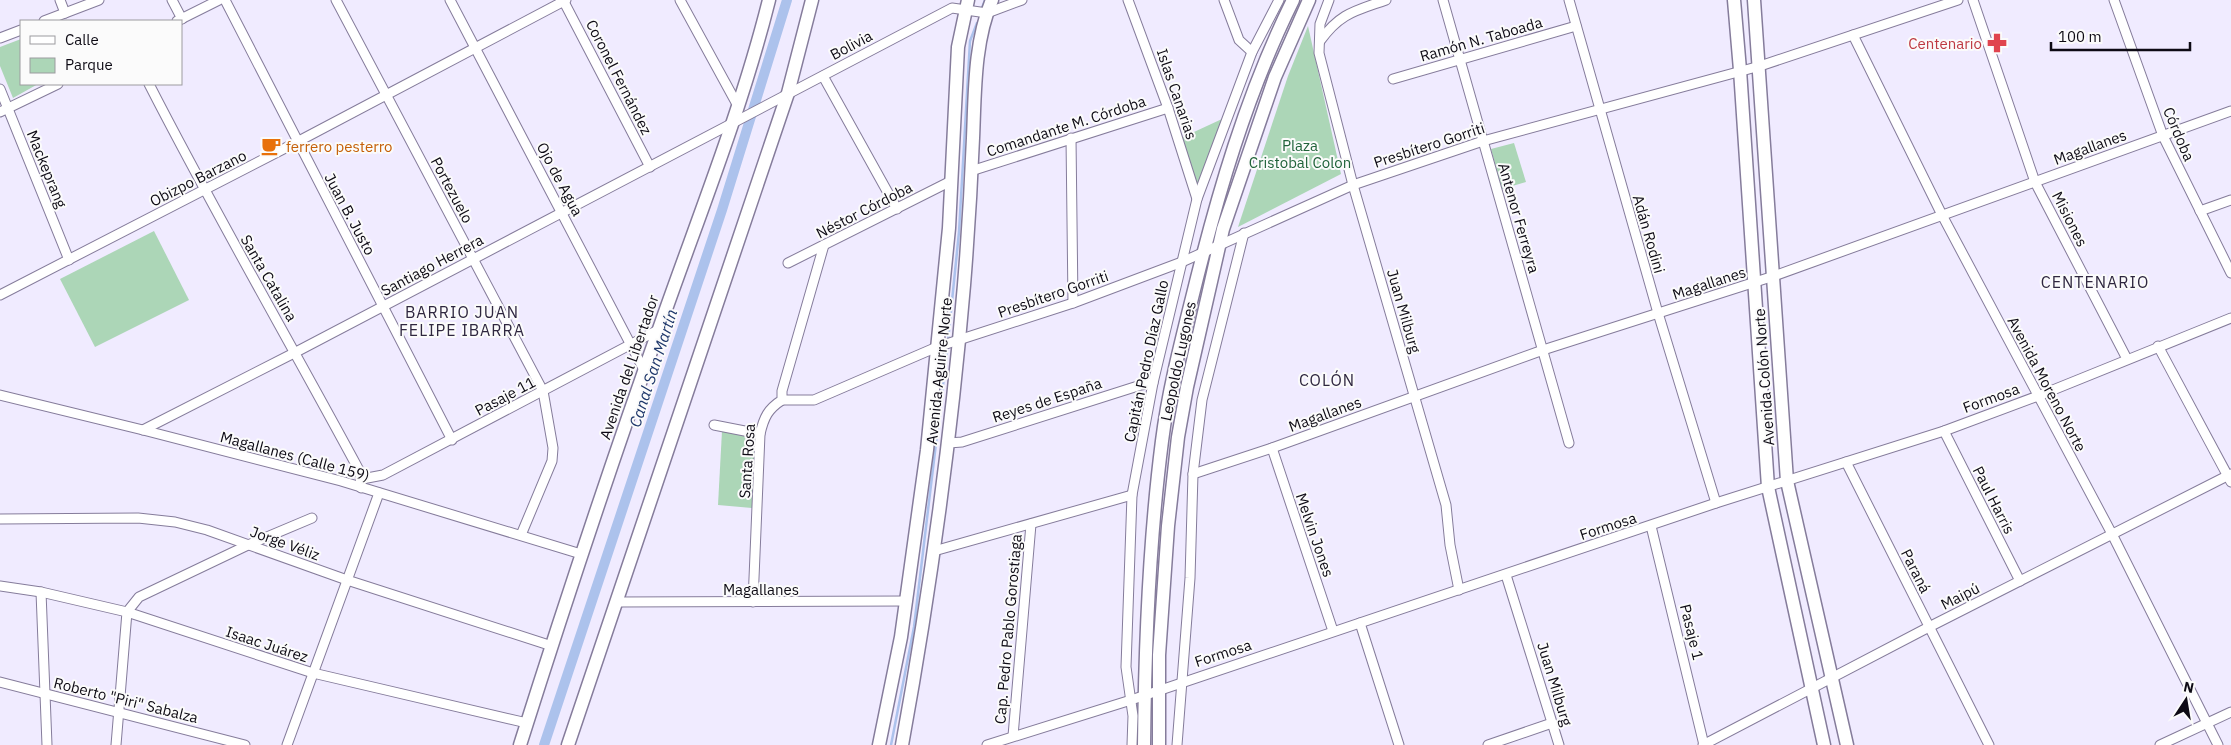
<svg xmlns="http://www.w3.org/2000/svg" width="2231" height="745" font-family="'IBM Plex Sans',sans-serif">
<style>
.green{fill:#acd6b7}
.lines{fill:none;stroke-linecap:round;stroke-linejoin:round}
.stream{stroke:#acc2ec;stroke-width:2.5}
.canal{stroke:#acc2ec;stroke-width:10}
.street-casing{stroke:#857c9b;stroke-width:11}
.secondary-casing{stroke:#857c9b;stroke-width:15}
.street{stroke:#fff;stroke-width:9}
.secondary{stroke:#fff;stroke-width:12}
.labels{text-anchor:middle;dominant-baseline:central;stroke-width:4;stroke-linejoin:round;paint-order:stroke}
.street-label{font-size:15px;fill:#0d0a14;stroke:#fbfbfb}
.health-label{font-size:15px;fill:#be3a42;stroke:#fbfbfb;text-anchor:end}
.park-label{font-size:15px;fill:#20633a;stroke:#fbfbfb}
.food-label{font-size:15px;fill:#c56008;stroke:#fbfbfb;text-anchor:start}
.neighbourhood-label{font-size:16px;letter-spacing:1px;fill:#2f2740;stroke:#fbfbfb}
.water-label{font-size:16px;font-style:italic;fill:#1f386b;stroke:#fbfbfb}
</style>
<rect width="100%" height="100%" fill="#f0ebff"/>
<g class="green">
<polygon points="1308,26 1341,174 1238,227 1288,76"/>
<polygon points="21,39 21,84 38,84 13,98 0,66 0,47"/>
<polygon points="1222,119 1197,186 1181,138"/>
<polygon points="1514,143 1526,182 1502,189 1491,149"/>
<polygon points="154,231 189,300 95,347 60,279"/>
<polygon points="722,431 755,437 752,508 718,505"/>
</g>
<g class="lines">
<g class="stream">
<polyline points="982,8 985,0"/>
<polyline points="891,745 914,627 946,360 959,232 970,41 977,23"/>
</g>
<polyline class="canal" points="544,745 722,210 787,0"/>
<defs>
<g id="street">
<polyline points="60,0 65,13"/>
<polyline points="172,0 182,19"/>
<polyline points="225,0 452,440"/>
<polyline points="336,0 543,391 553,448 552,461 521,535"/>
<polyline points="450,0 644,370"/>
<polyline points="563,0 650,167"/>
<polyline points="680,0 738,106"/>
<polyline points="1128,0 1168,108 1197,199"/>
<polyline points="1224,0 1239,40 1252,52"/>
<polyline points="1329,0 1320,24 1319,53 1353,185 1446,505 1450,545 1459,590"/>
<polyline points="1443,0 1569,443"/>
<polyline points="1569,0 1658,313 1716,503"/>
<polyline points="1973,0 2035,182 2127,359"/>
<polyline points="2114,0 2163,136 2231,273"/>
<polyline points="44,21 99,0"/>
<polyline points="177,21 219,0"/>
<polyline points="1853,35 1942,215 2112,534 2218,745"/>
<polyline points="0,38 21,30"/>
<path d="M1320,41C1340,13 1355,11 1386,0"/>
<polyline points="823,76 897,209"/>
<polyline points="1393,79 1576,26"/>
<path d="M149,84C216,215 290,342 360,472L361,488"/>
<polyline points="0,89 69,260"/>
<polyline points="0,112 58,84"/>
<polyline points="1071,138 1073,303"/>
<polyline points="971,171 1168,108"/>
<polyline points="2200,211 2231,200"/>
<polyline points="788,263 951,181"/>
<polyline points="0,295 297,142 566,0"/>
<polyline points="2158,346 2231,482"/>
<polyline points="0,395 143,430 341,481 581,554"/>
<polyline points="782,400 814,400 937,347 1073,303 1182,262 1353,185 1483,141 1760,66 1958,0"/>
<polyline points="714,425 760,434"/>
<polyline points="143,430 296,352 952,8 987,13 1022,0"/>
<polyline points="1944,431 2020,581"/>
<polyline points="949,443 962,442 1141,385 1153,383"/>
<polyline points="1272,448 1333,631"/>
<polyline points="1846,462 1989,745"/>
<polyline points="1193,474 1272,448 1543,350 1774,276 2231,111"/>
<polyline points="362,479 383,475 658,330"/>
<polyline points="0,519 138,518 175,522 207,530 347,580 552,646"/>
<polyline points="1651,526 1704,745"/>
<polyline points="934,551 1132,495"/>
<polyline points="1506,575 1559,745"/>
<polyline points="0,586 41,592 127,612 313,673 527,723"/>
<polyline points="41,592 47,745"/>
<polyline points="616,602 907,601"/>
<path d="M753,602L760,434C764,417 768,409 782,400V391L824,245"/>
<polyline points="1360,623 1399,745"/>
<polyline points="0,682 245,745"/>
<polyline points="1013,736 1031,524"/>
<polyline points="116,745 127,612 139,597 248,545 312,518"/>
<polyline points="287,745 379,493"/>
<polyline points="987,745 1131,700 1716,503 1944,431 2038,396 2231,318"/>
<polyline points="1132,745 1133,716 1126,667 1132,495 1153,383 1197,199 1252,52 1279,0"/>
<polyline points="1177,745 1190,578 1193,474 1202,400 1244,233"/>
<polyline points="1488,745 1552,723"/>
<polyline points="1703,745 1929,627 2231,474"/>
<polyline points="2160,745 2231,712"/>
</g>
<g id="secondary">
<polyline points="1734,0 1740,70 1768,487 1824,745"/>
<polyline points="1754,0 1787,481 1847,745"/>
<path d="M520,745C564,606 610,467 659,329C697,220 741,112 769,0"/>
<polyline points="568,745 788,93 812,0"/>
<polyline points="879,745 901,637 927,450 949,228 958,47 968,0"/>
<path d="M902,745C930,592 951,439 964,285C968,236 971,187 973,138C975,92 974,42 992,0"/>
<path d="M1144,745C1145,644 1149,542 1162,441C1168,393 1180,346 1192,298C1217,196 1246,95 1293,0"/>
<polyline points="1159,745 1159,655 1168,526 1178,437 1187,387 1223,229 1275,77 1309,0"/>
</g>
</defs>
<use href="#street" class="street-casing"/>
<use href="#secondary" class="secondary-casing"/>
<use href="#street" class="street"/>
<use href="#secondary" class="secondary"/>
</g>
<defs>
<symbol id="pharmacy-bare" viewBox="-9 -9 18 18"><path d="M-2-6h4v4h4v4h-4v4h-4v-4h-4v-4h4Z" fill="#e0444e" stroke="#fbfbfb" stroke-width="2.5" paint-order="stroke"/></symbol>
<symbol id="cafe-bare" viewBox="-9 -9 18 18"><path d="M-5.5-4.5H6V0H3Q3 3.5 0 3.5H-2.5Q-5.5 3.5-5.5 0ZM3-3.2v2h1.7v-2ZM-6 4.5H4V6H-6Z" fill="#e8710a" stroke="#fbfbfb" stroke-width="2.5" paint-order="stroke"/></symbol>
</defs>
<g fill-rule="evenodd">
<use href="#pharmacy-bare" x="1983" y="29" width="28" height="28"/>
<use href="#cafe-bare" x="257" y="132" width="28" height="28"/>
</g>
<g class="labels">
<g class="street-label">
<text transform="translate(1481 39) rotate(-16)">Ramón N. Taboada</text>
<text transform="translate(851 45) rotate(-28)">Bolivia</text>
<text transform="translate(619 77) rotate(63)">Coronel Fernández</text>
<text transform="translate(1177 94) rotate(71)">Islas Canarias</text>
<text transform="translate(1066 126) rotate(-18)">Comandante M. Córdoba</text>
<text transform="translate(2179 134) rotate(67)">Córdoba</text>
<text transform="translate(1429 145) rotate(-18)">Presbítero Gorriti</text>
<text transform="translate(2090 147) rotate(-20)">Magallanes</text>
<text transform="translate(47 169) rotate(68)">Mackeprang</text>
<text transform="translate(198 178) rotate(-27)">Obizpo Barzano</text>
<text transform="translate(560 179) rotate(62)">Ojo de Agua</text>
<text transform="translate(452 190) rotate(62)">Portezuelo</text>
<text transform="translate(864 210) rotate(-27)">Néstor Córdoba</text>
<text transform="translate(350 214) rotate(62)">Juan B. Justo</text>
<text transform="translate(1519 218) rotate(74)">Antenor Ferreyra</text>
<text transform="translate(2070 219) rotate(63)">Misiones</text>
<text transform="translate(1649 234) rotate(74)">Adán Rodini</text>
<text transform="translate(432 265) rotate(-28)">Santiago Herrera</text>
<text transform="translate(269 278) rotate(60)">Santa Catalina</text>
<text transform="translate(1709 283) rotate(-18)">Magallanes</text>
<text transform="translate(1053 294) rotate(-19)">Presbítero Gorriti</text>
<text transform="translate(1404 311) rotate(74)">Juan Milburg</text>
<text transform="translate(1146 361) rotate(-78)">Capitán Pedro Díaz Gallo</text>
<text transform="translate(1178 361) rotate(-78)">Leopoldo Lugones</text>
<text transform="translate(629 367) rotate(-71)">Avenida del Libertador</text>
<text transform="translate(939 371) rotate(-84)">Avenida Aguirre Norte</text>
<text transform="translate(1764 377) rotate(-94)">Avenida Colón Norte</text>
<text transform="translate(2047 384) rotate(62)">Avenida Moreno Norte</text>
<text transform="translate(505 396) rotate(-28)">Pasaje 11</text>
<text transform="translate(1991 398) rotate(-20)">Formosa</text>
<text transform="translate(1047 400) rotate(-18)">Reyes de España</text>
<text transform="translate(1325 414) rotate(-20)">Magallanes</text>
<text transform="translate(295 456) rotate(15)">Magallanes (Calle 159)</text>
<text transform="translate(747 461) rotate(-86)">Santa Rosa</text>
<text transform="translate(1994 500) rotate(63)">Paul Harris</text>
<text transform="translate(1608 526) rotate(-18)">Formosa</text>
<text transform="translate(1315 535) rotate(71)">Melvin Jones</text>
<text transform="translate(285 543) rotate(20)">Jorge Véliz</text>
<text transform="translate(1916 571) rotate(63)">Paraná</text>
<text x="761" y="589">Magallanes</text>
<text transform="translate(1960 596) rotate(-27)">Maipú</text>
<text transform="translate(1008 629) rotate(-85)">Cap. Pedro Pablo Gorostiaga</text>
<text transform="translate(1692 632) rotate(76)">Pasaje 1</text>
<text transform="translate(267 644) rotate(18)">Isaac Juárez</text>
<text transform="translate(1223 653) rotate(-18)">Formosa</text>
<text transform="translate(1555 684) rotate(73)">Juan Milburg</text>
<text transform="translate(126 700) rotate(14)">Roberto "Piri" Sabalza</text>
</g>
<g class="health-label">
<text x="1982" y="43">Centenario</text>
</g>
<g class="park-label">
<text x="1300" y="145">Plaza<tspan x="1300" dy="17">Cristobal Colon</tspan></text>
</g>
<g class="food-label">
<text x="286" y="146">ferrero pesterro</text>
</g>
<g class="neighbourhood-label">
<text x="2095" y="282">CENTENARIO</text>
<text x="462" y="312">BARRIO JUAN<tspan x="462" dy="18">FELIPE IBARRA</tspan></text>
<text x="1327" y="380">COLÓN</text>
</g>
<g class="water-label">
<text transform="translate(653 368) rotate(-72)">Canal San Martín</text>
</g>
</g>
<rect x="20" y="20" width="162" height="65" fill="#fbfbfb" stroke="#9c9b9f"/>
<rect x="30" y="36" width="25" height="8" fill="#ffffff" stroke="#9c9b9f"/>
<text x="65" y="45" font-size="15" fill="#0d0a14">Calle</text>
<rect x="30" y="58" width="25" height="15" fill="#acd6b7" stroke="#9c9b9f"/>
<text x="65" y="70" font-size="15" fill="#0d0a14">Parque</text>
<g transform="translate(2186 700) rotate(12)" stroke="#fbfbfb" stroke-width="4" paint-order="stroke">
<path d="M0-4L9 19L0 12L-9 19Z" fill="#0d0a14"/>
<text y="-8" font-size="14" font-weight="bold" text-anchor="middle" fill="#0d0a14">N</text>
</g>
<path d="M2051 42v8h139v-8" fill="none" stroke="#0d0a14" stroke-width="2.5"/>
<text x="2058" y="42" font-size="15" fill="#0d0a14" stroke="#fbfbfb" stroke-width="4" paint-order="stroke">100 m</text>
</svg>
